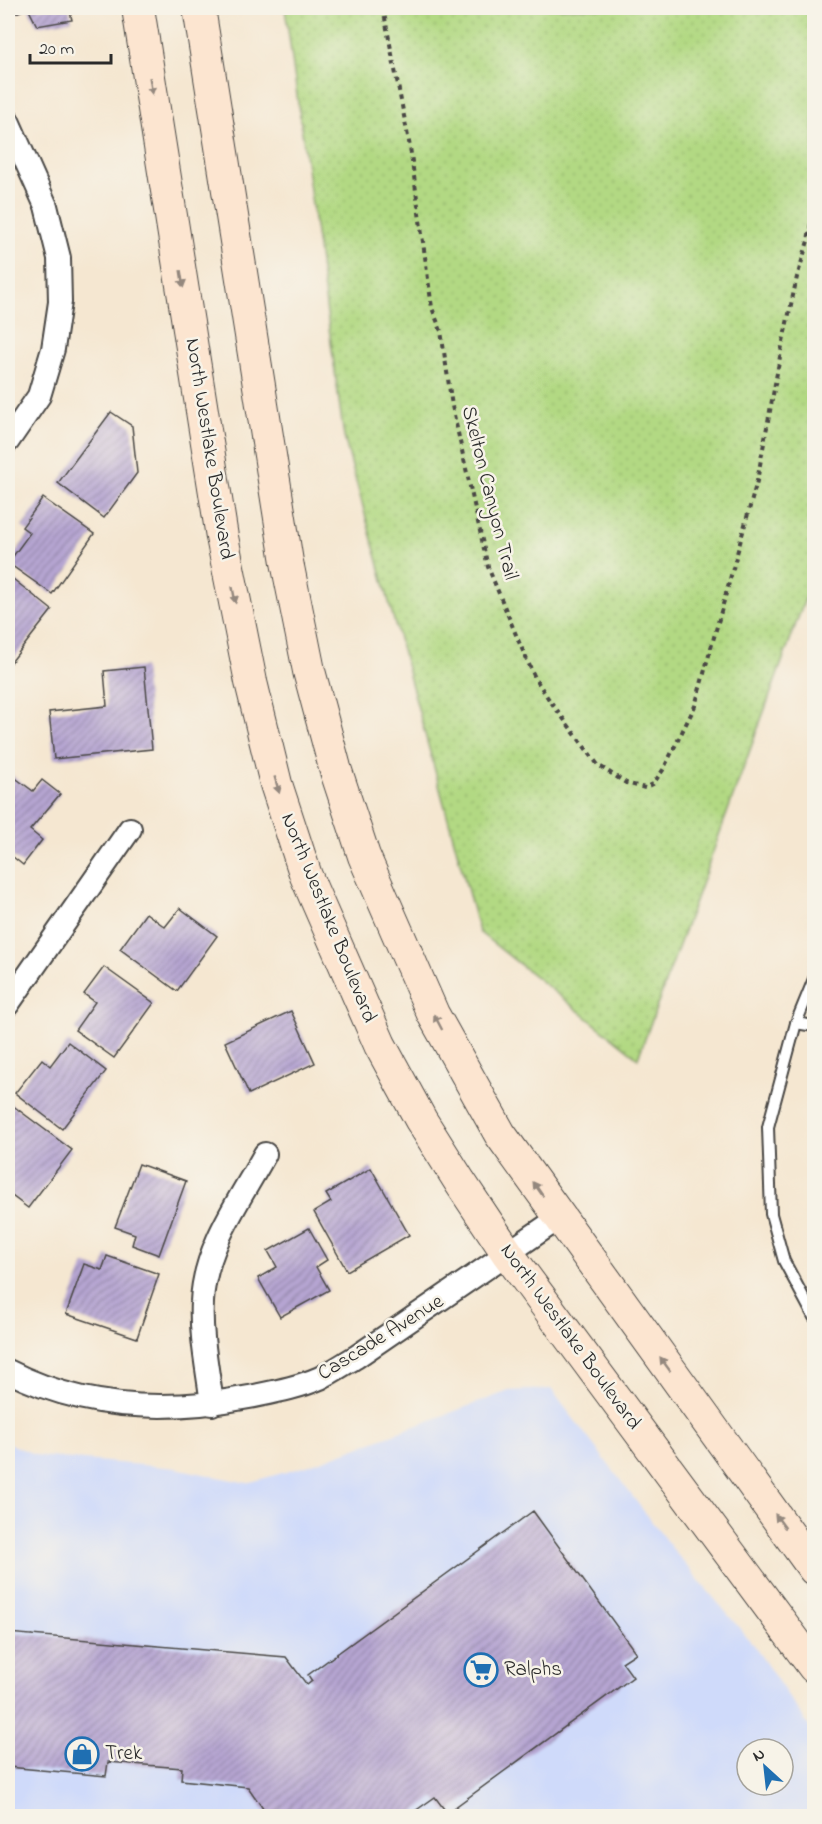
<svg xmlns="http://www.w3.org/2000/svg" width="822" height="1824" font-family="'Indie Flower',sans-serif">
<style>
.built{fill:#cfdafa;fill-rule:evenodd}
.grass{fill:url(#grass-dots);stroke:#6e8257;stroke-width:1.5}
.building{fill:url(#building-hatch)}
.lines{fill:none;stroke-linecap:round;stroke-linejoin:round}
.lane-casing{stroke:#494744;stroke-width:14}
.street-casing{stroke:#494744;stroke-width:26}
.secondary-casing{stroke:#494744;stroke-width:34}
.path{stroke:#494744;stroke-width:4;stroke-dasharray:4.5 4.5;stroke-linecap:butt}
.lane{stroke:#fff;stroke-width:10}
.street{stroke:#fff;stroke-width:22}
.secondary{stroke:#fce5d0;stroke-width:32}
.oneway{fill:#94887e}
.labels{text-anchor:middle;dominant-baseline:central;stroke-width:5;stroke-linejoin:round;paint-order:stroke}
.street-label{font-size:21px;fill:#2b2b2b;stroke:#f7f3e8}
.poi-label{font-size:21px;fill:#2b2b2b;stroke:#f7f3e8;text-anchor:start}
</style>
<defs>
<pattern id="grass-dots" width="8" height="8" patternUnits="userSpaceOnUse" patternTransform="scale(1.5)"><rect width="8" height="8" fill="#b2d983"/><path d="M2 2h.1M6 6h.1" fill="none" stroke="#99ba71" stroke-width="1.8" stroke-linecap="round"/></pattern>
<pattern id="building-hatch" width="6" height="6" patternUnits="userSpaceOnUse" patternTransform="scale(1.5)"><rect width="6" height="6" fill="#b6a5d2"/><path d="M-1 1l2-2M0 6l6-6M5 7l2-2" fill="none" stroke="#9487ab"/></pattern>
</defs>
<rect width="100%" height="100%" fill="#f7f3e8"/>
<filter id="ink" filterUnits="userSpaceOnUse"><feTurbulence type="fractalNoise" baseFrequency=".0167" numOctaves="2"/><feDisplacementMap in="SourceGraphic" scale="12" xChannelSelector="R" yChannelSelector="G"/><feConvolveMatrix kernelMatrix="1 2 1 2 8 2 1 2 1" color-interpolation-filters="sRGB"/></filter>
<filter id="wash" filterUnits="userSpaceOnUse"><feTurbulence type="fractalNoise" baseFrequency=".008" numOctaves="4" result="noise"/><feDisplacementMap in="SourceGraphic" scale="24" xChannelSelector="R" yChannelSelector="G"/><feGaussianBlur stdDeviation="1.35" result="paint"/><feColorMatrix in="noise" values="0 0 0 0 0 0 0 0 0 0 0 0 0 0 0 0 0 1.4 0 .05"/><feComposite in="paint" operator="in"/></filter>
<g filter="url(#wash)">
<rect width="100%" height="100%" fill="#f5e7d1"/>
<path class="built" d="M551,1389L674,1551L752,1643L814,1734V1816H8V1443L38,1456L175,1468L247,1483L307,1466L509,1391ZM747,1749H783V1785H747Z"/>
<polygon class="grass" points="285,8 814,8 814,574 638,1058 479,932 344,437"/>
<g id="blocks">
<g class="building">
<polygon points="14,8 69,8 72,20 37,26 28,8 16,13"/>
<polygon points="111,412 132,426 137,473 104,518 58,483"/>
<polygon points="43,498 94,534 52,594 8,563 30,533 22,527"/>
<polygon points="8,575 52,610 8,666"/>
<polygon points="144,667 152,749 54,759 49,712 107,706 104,671"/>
<polygon points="10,774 33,791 42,780 60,794 30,830 42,840 23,865 8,853 8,778"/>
<polygon points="180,908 217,936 177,991 120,949 146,913 165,927"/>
<polygon points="104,967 154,1003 114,1058 75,1030 95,1002 84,994"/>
<polygon points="291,1011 315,1063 249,1094 225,1042"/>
<polygon points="68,1042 106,1071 62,1129 15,1093 42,1059 50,1066"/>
<polygon points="8,1102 72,1150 28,1208 8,1193"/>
<polygon points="139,1164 186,1181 159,1255 132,1245 135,1234 115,1227"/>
<polygon points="371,1168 409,1235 347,1271 314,1212 331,1202 326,1194"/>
<polygon points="309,1228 327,1260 316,1267 329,1290 280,1317 258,1278 277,1267 268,1251"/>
<polygon points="107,1256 159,1274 137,1338 66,1314 84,1264 102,1270"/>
<polygon points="533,1511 636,1653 622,1662 633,1677 447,1813 435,1797 408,1816 268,1816 248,1787 181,1780 182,1768 108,1762 106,1776 8,1767 8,1633 286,1657 307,1685 312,1681 308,1675"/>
</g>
</g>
</g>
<g filter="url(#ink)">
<use href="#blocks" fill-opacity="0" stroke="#494744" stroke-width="1.5"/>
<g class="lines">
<defs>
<g id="lane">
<polyline points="814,979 796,1023 768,1127 771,1214 784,1261 814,1317"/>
<polyline points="796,1023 814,1026"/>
</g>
<g id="street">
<polyline points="8,121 46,206 59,258 60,302 53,349 39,396 8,441"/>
<polyline points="8,1004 130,829"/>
<path d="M8,1371C84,1410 166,1413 249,1397C273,1392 297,1388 320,1378C332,1372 344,1364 356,1357L559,1218"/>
<path d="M212,1404C208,1371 200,1335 202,1302C204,1248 240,1200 265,1154"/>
</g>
<g id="secondary">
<polyline points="138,8 222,537 251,682 276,784 306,876 380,1045 421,1120 460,1182 508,1254 814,1667"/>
<polyline points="199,8 287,562 309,671 335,768 364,856 433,1014 500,1134 814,1569"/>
</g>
</defs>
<use href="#lane" class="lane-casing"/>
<use href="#street" class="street-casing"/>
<use href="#secondary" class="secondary-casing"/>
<polyline class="path" points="383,8 410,147 432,308 441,331 452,406 488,567 519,642 535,678 548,698 598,765 626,783 645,788 653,784 663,770 695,706 757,481 782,346 797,277 808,241 814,203"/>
<use href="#lane" class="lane"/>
<use href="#street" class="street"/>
<use href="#secondary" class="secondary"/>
</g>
<defs><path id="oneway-solid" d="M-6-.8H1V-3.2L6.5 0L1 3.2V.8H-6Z" transform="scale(1.5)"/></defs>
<g class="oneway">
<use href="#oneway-solid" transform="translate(151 86) rotate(81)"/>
<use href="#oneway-solid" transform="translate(182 279) rotate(81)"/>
<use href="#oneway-solid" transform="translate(234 595) rotate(79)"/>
<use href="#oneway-solid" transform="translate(277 785) rotate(74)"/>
<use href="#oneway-solid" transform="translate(438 1022) rotate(-118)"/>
<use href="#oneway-solid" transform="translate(538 1189) rotate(-125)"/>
<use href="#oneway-solid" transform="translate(665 1364) rotate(-126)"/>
<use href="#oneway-solid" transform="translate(780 1521) rotate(-126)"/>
</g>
</g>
<defs>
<symbol id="supermarket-ring" viewBox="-11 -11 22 22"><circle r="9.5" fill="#f7f3e8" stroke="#1f6fb2" stroke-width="1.5"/><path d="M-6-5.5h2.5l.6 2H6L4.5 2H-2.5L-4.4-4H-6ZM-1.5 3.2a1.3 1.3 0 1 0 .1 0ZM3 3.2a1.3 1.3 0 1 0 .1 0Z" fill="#1f6fb2"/></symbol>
<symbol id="shop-ring" viewBox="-11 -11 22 22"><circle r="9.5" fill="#f7f3e8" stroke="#1f6fb2" stroke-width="1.5"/><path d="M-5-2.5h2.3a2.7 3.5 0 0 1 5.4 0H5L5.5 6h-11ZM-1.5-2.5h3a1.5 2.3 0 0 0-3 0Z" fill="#1f6fb2"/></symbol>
</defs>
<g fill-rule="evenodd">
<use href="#supermarket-ring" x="462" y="1651" width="38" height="38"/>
<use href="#shop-ring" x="63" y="1735" width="38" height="38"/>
</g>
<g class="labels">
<g class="street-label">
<text transform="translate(209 449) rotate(81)">North Westlake Boulevard</text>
<text transform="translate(489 493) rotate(76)">Skelton Canyon Trail</text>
<text transform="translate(328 918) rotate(68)">North Westlake Boulevard</text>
<text transform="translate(570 1337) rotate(54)">North Westlake Boulevard</text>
<text transform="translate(381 1338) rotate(-32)">Cascade Avenue</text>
</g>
<g class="poi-label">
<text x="504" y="1670">Ralphs</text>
<text x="105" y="1754">Trek</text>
</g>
</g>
<rect width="822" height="1824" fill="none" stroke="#f7f3e8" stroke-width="30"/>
<g transform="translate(765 1767) rotate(333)"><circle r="28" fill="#f7f3e8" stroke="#a5a39c" stroke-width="1.5"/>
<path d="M0-4.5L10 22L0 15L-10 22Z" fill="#1f6fb2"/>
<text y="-9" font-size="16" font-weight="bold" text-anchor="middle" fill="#2b2b2b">N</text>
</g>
<path d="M30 54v9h81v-9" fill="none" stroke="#2b2b2b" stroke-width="3"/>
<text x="39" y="54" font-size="18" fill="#2b2b2b" stroke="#f7f3e8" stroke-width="4.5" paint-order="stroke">20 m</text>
</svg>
